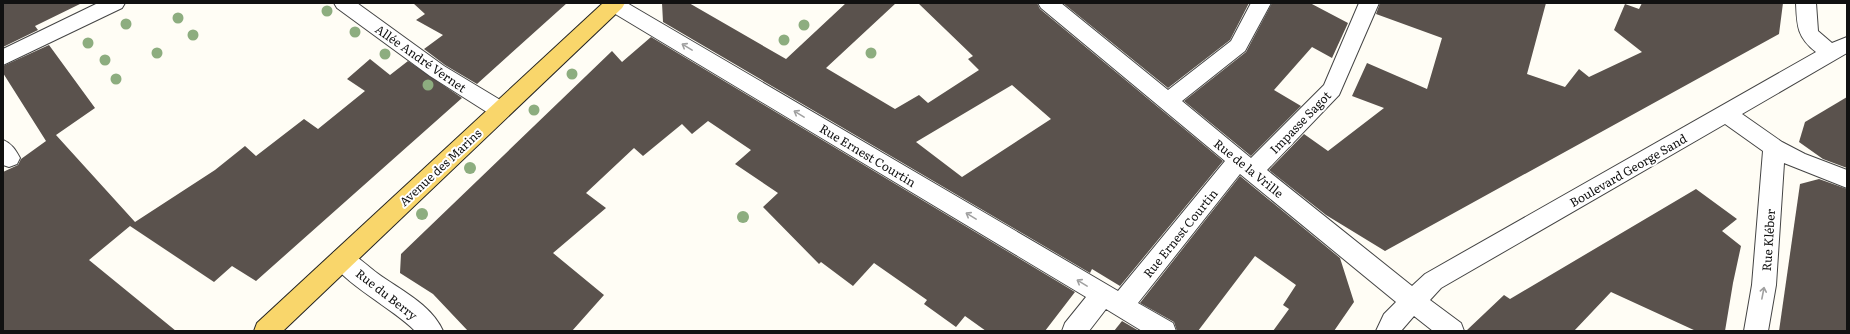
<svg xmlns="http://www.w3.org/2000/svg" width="1850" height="334" font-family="Literata,serif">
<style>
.building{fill:#5a524d;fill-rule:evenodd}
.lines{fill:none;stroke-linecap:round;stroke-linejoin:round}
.minor-casing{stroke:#444;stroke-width:2}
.major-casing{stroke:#222;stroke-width:2}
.minor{fill:#fff;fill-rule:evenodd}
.major{fill:#f9d66b;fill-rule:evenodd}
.tree{fill:#8dad7f}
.oneway{stroke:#a0a0a0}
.labels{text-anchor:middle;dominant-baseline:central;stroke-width:4;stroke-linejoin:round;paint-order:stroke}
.street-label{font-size:12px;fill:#111;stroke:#fff}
</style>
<rect width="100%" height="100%" fill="#fffdf5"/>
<g class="building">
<polygon points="3,3 82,3 35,26 38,30 3,47"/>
<polygon points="413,3 567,3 477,84 445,65 424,49 443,35 416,20 425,14"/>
<path d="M662,3H689L786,59L846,3H896L826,68L895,109L919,95L928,103L979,70L968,59L973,56L918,3H1037L1040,9L1223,161L1120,286L1092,269L1090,273L663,22ZM1012,85L1051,119L962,177L916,142Z"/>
<polygon points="1063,3 1249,3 1230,40 1168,88"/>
<polygon points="1272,3 1310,3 1348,23 1332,58 1312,47 1274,90 1301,106 1251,156 1184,101 1246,52"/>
<polygon points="1380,3 1546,3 1527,74 1565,87 1579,69 1589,77 1642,52 1614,30 1625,4 1639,9 1642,3 1783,3 1779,34 1385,251 1326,215 1269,170 1304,134 1328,151 1384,108 1352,96 1367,63 1427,89 1442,38 1376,14"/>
<polygon points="651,37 1075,292 1045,331 986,331 965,316 956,327 924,304 927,300 874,263 853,286 821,262 819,264 763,207 778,193 735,164 751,150 708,121 692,134 682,124 643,156 634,148 586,193 606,208 553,253 604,295 572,331 468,331 433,294 400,273 401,254 612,51 622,62"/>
<polygon points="49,45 95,108 56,135 135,222 215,170 245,146 256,156 304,119 318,129 365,91 347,79 370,59 390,75 408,61 462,98 256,281 232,266 214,282 130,226 89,260 176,331 3,331 3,172 18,165 21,159 46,141 3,73 3,66"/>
<polygon points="1847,97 1847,168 1823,159 1799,142 1805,122"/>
<polygon points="1240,176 1340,258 1354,302 1334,331 1273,331 1289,309 1283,305 1296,285 1255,256 1198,331 1177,331 1174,322 1140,303"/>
<polygon points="1819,179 1847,189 1847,331 1779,331 1800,184"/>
<polygon points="1696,189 1737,219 1722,231 1741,246 1733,283 1725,331 1696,331 1611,292 1574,331 1466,331 1504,295 1510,299"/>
<polygon points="1122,321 1139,331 1114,331"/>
</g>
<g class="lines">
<defs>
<g id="minor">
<polygon points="98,3 125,3 122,8 3,65 3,49"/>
<polygon points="334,3 357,3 444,66 507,104 511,110 507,116 500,118 493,116 430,76 337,8"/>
<path d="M605,3H627L1118,291L1225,161L1041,8L1038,3H1061L1168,90L1231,41L1251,3H1271L1245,51L1182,101L1251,158L1324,85L1359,3H1379L1339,95L1267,170L1412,286L1425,274L1816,52C1797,37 1797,26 1796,3H1816L1818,31L1832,43L1847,37V53L1742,114L1782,142L1805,154L1847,170V188L1784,163L1776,285L1768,331H1744L1752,285L1763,151L1725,124L1441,288L1430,300L1461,323L1464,331H1433L1414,316L1401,331H1376L1384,314L1396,302L1240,174L1138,303L1173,323L1176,331H1142L1106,309L1089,331H1062L1065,323L1086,297L607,9Z"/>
<path d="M3,140C12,144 15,149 20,158L17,164L9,167L3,165Z"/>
<path d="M342,249C356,254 366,265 377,273C400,290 431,304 443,331H415C394,309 342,283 330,259L334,252Z"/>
</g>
<polygon id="major" points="603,3 625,3 622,8 283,331 254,331 257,323"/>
</defs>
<use href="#minor" class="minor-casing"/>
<use href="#major" class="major-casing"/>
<use href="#minor" class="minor"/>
<use href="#major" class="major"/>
</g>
<g class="tree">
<circle cx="327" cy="11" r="5.5"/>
<circle cx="178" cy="18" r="5.5"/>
<circle cx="126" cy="24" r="5.5"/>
<circle cx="804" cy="25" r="5.5"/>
<circle cx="355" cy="32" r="5.5"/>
<circle cx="193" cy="35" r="5.5"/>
<circle cx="784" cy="40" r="5.5"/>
<circle cx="88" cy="43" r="5.5"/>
<circle cx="157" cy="53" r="5.5"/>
<circle cx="871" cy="53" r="5.5"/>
<circle cx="385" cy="54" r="5.5"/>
<circle cx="105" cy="60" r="5.5"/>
<circle cx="572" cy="74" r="5.5"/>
<circle cx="116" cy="79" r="5.5"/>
<circle cx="428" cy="85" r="5.5"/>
<circle cx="534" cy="110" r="5.5"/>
<circle cx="470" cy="168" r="6"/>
<circle cx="422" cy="214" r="6"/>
<circle cx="743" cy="217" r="6"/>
</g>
<defs><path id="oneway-shaft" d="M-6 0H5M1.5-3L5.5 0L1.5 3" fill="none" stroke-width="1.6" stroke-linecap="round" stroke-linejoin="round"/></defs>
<g class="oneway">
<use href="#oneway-shaft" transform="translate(687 47) rotate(-149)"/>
<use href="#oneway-shaft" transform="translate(799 114) rotate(-149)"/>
<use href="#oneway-shaft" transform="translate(971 216) rotate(-149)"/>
<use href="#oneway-shaft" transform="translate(1082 283) rotate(-149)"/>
<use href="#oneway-shaft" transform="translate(1763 293) rotate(-79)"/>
</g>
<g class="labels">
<g class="street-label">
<text transform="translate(421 58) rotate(35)">Allée André Vernet</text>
<text transform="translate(1300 122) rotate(-46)">Impasse Sagot</text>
<text transform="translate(868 155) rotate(31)">Rue Ernest Courtin</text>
<text transform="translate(440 167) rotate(-43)">Avenue des Marins</text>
<text transform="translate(1249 168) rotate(39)">Rue de la Vrille</text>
<text transform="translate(1628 170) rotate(-30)">Boulevard George Sand</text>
<text transform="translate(1180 233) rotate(-51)">Rue Ernest Courtin</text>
<text transform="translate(1768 240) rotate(-86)">Rue Kléber</text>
<text transform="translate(387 294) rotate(38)">Rue du Berry</text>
</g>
</g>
<rect width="1850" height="334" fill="none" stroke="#111111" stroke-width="8"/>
</svg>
